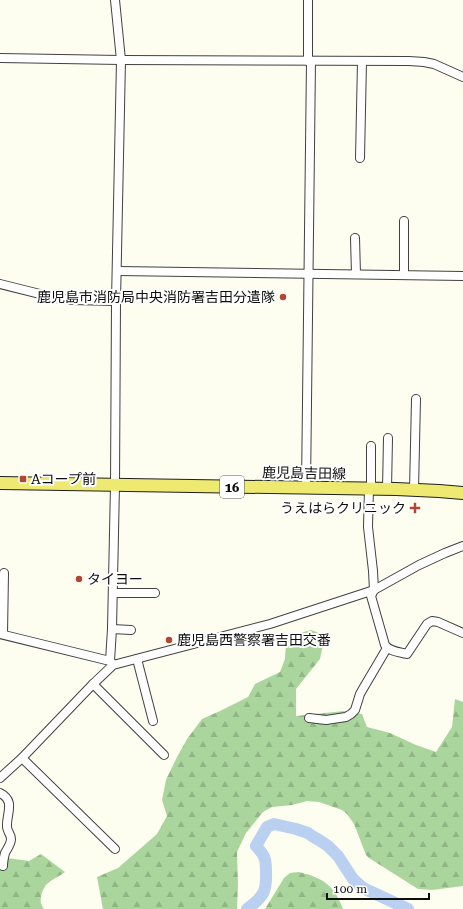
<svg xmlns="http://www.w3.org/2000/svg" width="463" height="909" font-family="'Roboto Serif','Noto Sans JP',serif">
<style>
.forest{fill:url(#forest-firs)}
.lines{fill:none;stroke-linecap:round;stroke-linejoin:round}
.river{stroke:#b9d0f1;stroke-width:12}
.minor-casing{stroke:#414141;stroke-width:10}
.primary-casing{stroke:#1f1f1f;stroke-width:14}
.minor{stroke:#fff;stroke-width:8}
.primary{stroke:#ede971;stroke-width:12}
.poi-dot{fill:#b24631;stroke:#fff;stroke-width:1.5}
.labels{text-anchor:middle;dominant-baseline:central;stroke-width:4;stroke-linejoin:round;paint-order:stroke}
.shield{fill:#fff;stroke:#565656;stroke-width:1}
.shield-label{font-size:13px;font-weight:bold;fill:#0e0e0e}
.poi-label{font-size:14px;fill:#0e0e0e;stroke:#fff;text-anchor:start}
.street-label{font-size:14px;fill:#0e0e0e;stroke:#fff}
</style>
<defs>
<pattern id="forest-firs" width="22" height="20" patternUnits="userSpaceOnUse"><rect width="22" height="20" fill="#aad59d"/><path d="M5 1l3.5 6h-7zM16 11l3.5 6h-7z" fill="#91b686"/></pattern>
</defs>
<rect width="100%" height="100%" fill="#fdfef0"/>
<g class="forest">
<polygon points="311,630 325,635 320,659 296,689 296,716 344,711 362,714 367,727 390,733 416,745 436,752 452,727 455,699 463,702 463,886 432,890 418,889 369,858 366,855 354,824 347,814 342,810 319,802 307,801 292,805 272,807 263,812 246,833 237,852 238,885 237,909 103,909 97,877 118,868 157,834 167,816 162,800 166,780 176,759 187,739 202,719 220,711 248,697 255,684 280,672 285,659 286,643 296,634"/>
<path d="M41,854L65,872C60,876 49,881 46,885C41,892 38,902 44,909H0V857L29,861Z"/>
<path d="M299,872C323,878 334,885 343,909H265L284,878L290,873Z"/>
</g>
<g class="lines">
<path class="river" d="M247,909C263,897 267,892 266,872C266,858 265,856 256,846L267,827L274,824L296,829L308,833L312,836L319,840L328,846L338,856L353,879L363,888L408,909"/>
<defs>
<g id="minor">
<polyline points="0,58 121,60 409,61 424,62 434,64 463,77"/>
<polyline points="308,61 308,0"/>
<polyline points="360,158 362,61"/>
<polyline points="355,238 356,274"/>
<polyline points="118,271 463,276"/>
<polyline points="404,275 404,221"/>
<polyline points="0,284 56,298 72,300 116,301"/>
<polyline points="306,488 311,61"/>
<path d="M369,488L368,527L373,571L374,590L371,596L385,645C390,652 400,652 407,654L427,624L432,621L438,622L463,633"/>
<polyline points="371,488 371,446"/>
<polyline points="387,489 388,438"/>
<polyline points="414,490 416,399"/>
<polyline points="113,593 155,593"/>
<polyline points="112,629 131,630"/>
<polyline points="0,634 110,661 113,664"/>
<polyline points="3,634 4,573"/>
<polyline points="137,659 153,721"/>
<polyline points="110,661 112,629 115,485 116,301 121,60 115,0"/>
<polyline points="93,684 164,755"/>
<polyline points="309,718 326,720 346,717 351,714 355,710 360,694 364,687 387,648"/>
<polyline points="22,758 115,849"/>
<polyline points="0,778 22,758 93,684 113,665 270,624 374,590 419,565 445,553 463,546"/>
<path d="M0,793C16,801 6,814 7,827C7,831 11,834 11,839C11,844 7,849 5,853C4,857 3,862 3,866"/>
</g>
<polyline id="primary" points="0,483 396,489 439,491 463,493"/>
</defs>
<use href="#minor" class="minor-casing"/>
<use href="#primary" class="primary-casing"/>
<use href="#minor" class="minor"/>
<use href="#primary" class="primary"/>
</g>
<g class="poi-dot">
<circle cx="283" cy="297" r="4"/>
<rect x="19" y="475" width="8" height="8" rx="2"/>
<path d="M413 502h4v4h4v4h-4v4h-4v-4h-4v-4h4z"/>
<circle cx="79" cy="579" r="4"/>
<circle cx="169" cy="640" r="4"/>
</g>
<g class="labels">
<rect class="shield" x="220" y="476" width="24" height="22" rx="3"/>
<g class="shield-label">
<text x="232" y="487">16</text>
</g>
<g class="poi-label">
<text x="275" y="297" text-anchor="end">鹿児島市消防局中央消防署吉田分遣隊</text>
<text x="31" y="479">Aコープ前</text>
<text x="406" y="508" text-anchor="end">うえはらクリニック</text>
<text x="87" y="579">タイヨー</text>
<text x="177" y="640">鹿児島西警察署吉田交番</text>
</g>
<g class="street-label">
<text transform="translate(304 473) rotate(1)">鹿児島吉田線</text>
</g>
</g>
<path d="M327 893v6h102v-6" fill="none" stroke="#0e0e0e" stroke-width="2"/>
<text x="333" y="893" font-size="12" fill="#0e0e0e" stroke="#ffffff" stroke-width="3" paint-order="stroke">100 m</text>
</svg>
